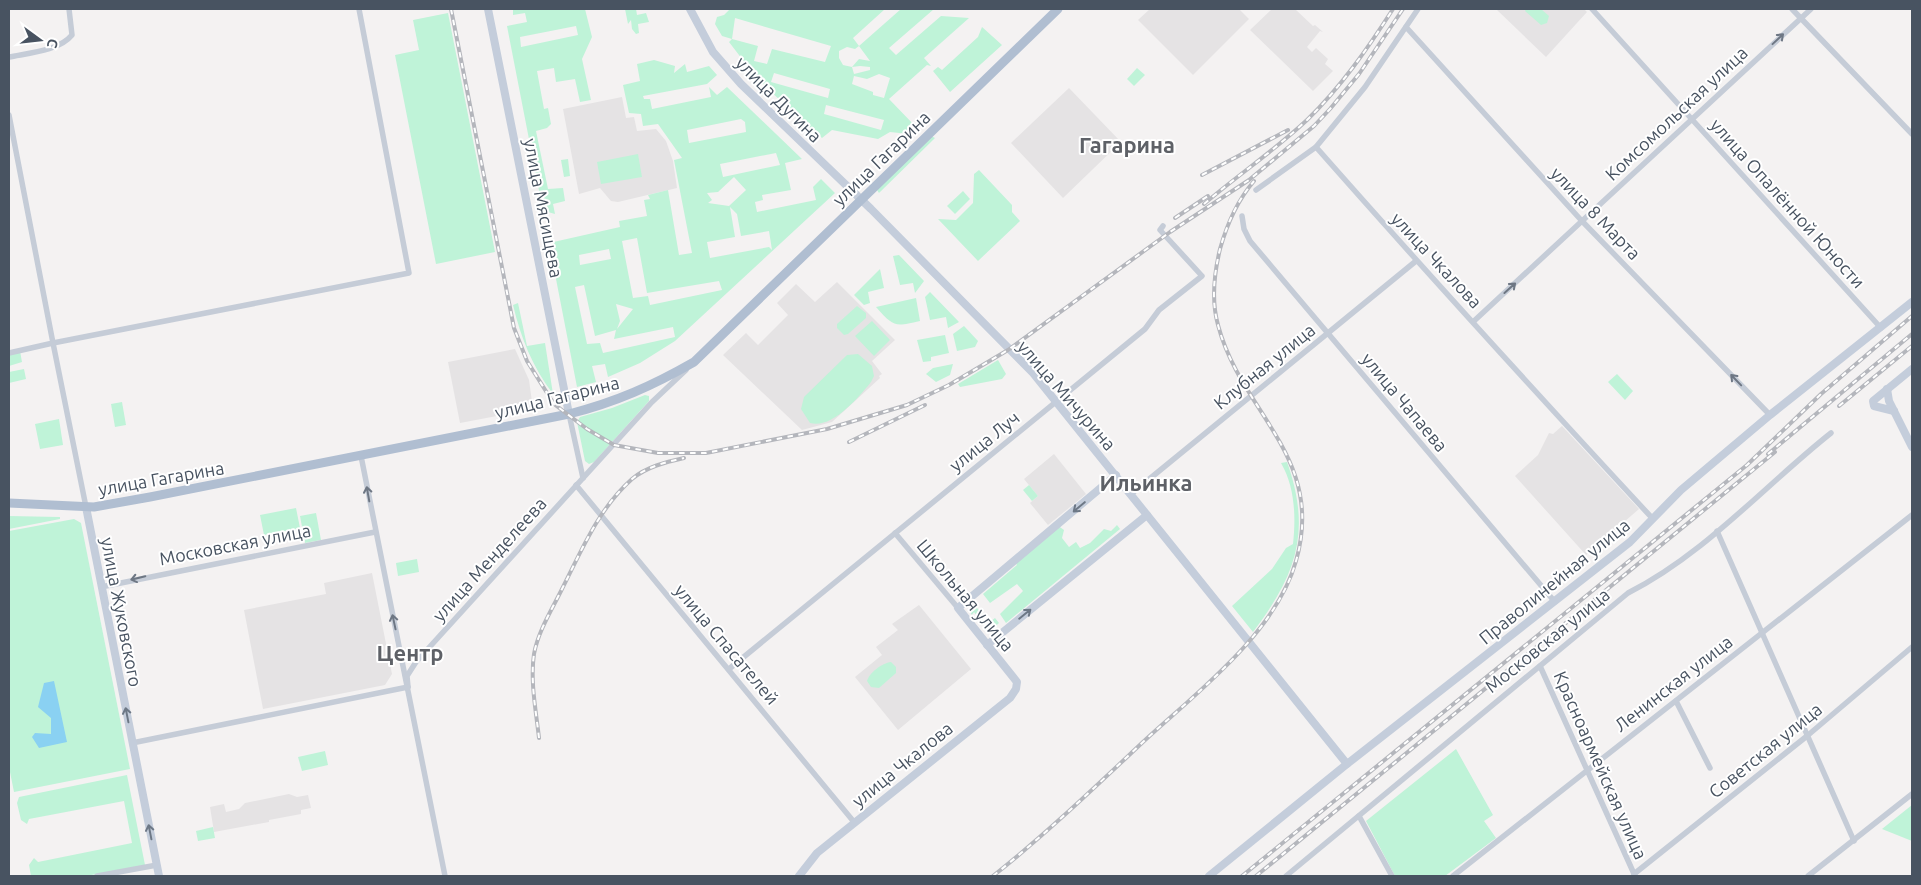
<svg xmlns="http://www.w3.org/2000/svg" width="1921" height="885" font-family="Ubuntu,sans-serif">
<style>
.education{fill:#e5e3e4}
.green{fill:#bff3d8;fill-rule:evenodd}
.water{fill:#8ad1f2}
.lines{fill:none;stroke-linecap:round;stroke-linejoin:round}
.stream{stroke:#8ad1f2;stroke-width:2}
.street{stroke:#c5ccd7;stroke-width:5.5}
.secondary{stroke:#c4cddb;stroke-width:8}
.primary{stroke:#b0bed1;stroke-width:9}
.rail-casing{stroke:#b4b6bc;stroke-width:4}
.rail{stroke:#fff;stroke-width:2;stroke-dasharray:5.5;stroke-linecap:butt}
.oneway{stroke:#6e7784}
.oneway2{stroke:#6d7886}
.labels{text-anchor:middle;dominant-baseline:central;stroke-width:4;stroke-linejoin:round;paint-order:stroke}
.street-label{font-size:18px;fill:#485361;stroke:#fff}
.district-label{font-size:22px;font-weight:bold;fill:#5e6167;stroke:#fff}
</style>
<rect width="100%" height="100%" fill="#f4f2f2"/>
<g class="education">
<polygon points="1150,9 1239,9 1249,19 1193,75 1138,20"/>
<polygon points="1272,9 1295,9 1313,26 1315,25 1323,32 1320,31 1307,47 1312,52 1316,48 1328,59 1325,64 1333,71 1313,91 1250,30"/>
<polygon points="1496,9 1584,9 1587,12 1546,57"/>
<polygon points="1069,88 1121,142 1063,198 1011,143"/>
<polygon points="622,97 626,118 634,117 637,131 656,129 666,141 673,161 677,188 618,202 611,201 600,188 579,194 563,109"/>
<polygon points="837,282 895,340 872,361 882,374 879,376 880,378 832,422 802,430 723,355 746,333 758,345 788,315 777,303 796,284 815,302"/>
<polygon points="515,349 529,380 533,409 460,423 448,362"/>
<polygon points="1562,426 1639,509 1586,555 1515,476 1538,455 1549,433 1553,434"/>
<polygon points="1054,454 1086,494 1048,525 1030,503 1038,496 1024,479"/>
<polygon points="372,573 392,674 385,685 263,709 244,610 326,594 324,583"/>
<polygon points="919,605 971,669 898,730 855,677 882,655 876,647 898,630 892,624"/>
<polygon points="289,794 297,797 308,795 311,808 301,810 301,814 269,820 269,822 214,832 210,807 224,804 226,812 239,809 245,803"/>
</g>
<g class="green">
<path d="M585,9L592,37L582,59L591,100L580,102L575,79L556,82L554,68L537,71L544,109L548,108L551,124L547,128L536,131L548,189L563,188L565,201L553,204L555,214L548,212L547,205L542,206L507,26L527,22L525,13L513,15V10ZM576,26L578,35L521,47L520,37Z"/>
<polygon points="625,9 636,9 637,15 646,13 649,22 638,24 639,33 636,34 632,29 631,20 628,24"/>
<path d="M730,9H885L853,38L859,46L901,9H934L889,48L896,55L941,16L969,18L924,58L931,66L927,65L889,99L916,127L909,134L890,132L878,139L832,130L822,138L748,71L749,68L729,42L732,39L722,36L715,24L717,17L724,15ZM735,18L831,46L825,62L772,49L767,64L754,61L758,46L732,39ZM859,46L870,61L859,59L852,67L843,65L839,58V51L847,47L855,49ZM860,66L870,67V70L854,74L852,67ZM774,73L830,89L828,98L771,82ZM879,74L890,78L884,98L873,95V92L852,84L854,76L867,79ZM826,105L884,120L881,130L824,114Z"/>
<polygon points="1526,9 1541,9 1549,16 1547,23 1541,25 1525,11"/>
<polygon points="448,13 495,252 436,264 395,55 419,50 413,20"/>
<polygon points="982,27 1002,45 950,92 933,71 938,67 942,70 978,37"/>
<path d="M654,60L675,66L674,73L685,64L687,72L709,66L717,75L707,84L643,96L644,99H650L652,109L711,97L709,87L717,95L727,87L802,159L785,163L791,190L762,195L763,200L755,202L757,212L816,200L813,187L821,179L835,193L675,341L640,363L608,377L605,364L592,366L596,382L577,387L549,243L620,227L619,221L647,216L644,200L650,199L648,195L668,190L679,255L692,253L674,160L682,158L658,124L643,126L641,114L629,113L623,85L640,81L637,64ZM741,119L745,122L746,132L689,143L687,130ZM776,153L780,165L723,177L720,164ZM734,177L746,190L729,206L708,203L712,200L707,193L718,192ZM730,207L737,214L741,236L769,231L772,250L769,247L710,258L707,242L735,237ZM637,238L647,293L719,281L722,290L650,305L648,296L633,298L622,241ZM609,249L611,259L580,265L579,255ZM584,285L595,336L616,330L614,339L673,327L675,337L603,353L600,343L587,344L575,287ZM616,304L633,309L617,329L620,321Z"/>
<polygon points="1137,68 1145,75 1134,86 1127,79"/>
<polygon points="931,136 935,138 879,193 877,190"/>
<polygon points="638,154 642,177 601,184 597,162"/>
<polygon points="568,159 570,176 564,177 561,160"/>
<polygon points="979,170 1012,205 1012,212 1020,221 978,261 938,219 956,220 973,203 974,174"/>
<polygon points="963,191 970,199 955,214 947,206"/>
<polygon points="899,255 924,281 915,293 913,283 900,285 893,256"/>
<polygon points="880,269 884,288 868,292 870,303 864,305 854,295"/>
<polygon points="930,292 959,322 948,328 946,317 930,320 925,297"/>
<path d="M916,298L920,321C894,327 894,327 876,307Z"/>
<path d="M518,303L527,346L545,343L553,394C532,366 521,338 513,305Z"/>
<polygon points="857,306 866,313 866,318 848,334 844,335 837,328 837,324"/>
<polygon points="872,321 890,340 874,356 855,336"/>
<polygon points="964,326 978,341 975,347 957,351 953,334"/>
<polygon points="945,335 949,353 931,357 931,361 923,362 917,340"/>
<polygon points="20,351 22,362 9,366 9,353"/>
<path d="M858,354L872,366L874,376L871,382C858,398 832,429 810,423L801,409L804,397L847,355Z"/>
<polygon points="998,360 1006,374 1002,379 960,387 958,384"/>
<polygon points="953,364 950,375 936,382 926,374 933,368"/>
<polygon points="24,369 26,379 9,383 9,372"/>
<polygon points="1617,374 1633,391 1625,400 1608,382"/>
<polygon points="645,395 649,396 649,401 594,462 589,464 585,461 577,422 580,417 612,408"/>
<polygon points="122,402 126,425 115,427 111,404"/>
<polygon points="59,419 63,445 40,449 35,424"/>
<path d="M1287,462C1312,532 1296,575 1253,632L1232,606L1272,569L1286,548L1293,544C1296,517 1295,487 1281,463Z"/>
<polygon points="1029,485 1038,496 1032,501 1023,490"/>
<polygon points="296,508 300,528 264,535 260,515"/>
<polygon points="316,513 321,540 305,543 300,516"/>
<polygon points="9,516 60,517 60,519 9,529"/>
<polygon points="74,519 81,523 130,769 14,792 9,767 9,531"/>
<polygon points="1057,525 1064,530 1062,538 1069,547 1076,542 1080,548 1090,543 1104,529 1111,531 1117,525 1120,529 1006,623 1000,614 1023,591 1017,584 990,603 983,594 1017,565 1014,561"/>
<polygon points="417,559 419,572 398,576 396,563"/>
<polygon points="973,604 983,614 981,617 984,621 988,618 991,621 995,618 999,623 992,629 987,628 974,612 972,615 969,611"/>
<path d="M891,662L896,667V673L879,688L871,687L867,681C869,673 882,663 891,662Z"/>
<polygon points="1456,749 1493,815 1484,821 1496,838 1445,876 1395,876 1366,821"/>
<polygon points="325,751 328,765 302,771 298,757"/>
<polygon points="127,775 145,865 86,876 31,876 29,865 34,858 38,862 132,843 124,801 29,819 27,824 21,820 17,803 19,797"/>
<polygon points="1912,805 1912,841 1882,829"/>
<polygon points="213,827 215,838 198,841 196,831"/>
</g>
<polygon class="water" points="54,681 67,742 39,748 32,737 35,733 51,734 51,718 38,707 44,683"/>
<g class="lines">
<polyline class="stream" points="1846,876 1848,876"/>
<g class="street">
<path d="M1418,9L1365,87L1316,147C1427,273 1539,396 1653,519"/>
<polyline points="1592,9 1881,328"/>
<polyline points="1792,9 1912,134"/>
<polyline points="1406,27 1581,220 1770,415"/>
<path d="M9,57C29,53 59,51 72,35L69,9"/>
<polyline points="9,115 53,343 9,353"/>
<polyline points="1256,190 1316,147"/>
<polyline points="1242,216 1244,229 1250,241 1555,602"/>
<polyline points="1474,321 1811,9"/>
<polyline points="569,414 583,478"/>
<polyline points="361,456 445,876"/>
<polyline points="576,485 854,822"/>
<polyline points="1131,494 1416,261"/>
<polyline points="86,507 53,343 409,273 359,9"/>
<polyline points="1717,531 1854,841"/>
<polyline points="895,533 958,608"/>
<polyline points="101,587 375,532"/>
<polyline points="1540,666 1635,876"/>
<polyline points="729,669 1145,329 1159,310 1202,276 1160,230 1163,226"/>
<polyline points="408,687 407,676 416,662 652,402 686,370"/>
<polyline points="1676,701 1710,768"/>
<polyline points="132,743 408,687"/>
<polyline points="1359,816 1392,876"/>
<polyline points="1634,874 1807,736 1912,647"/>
<polyline points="97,876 157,865"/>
<path d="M1286,876L1628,593C1705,554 1764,486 1831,433"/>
<polyline points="1453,876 1912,515"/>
<polyline points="1808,876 1912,794"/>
</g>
<g class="secondary">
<polyline points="488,9 569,414"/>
<polyline points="690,9 713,52 741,84 871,209 1033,373 1347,764"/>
<polyline points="1887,389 1889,401 1912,447"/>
<polyline points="1894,411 1874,406 1873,401 1912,369"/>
<polyline points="86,507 159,876"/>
<polyline points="987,645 1147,515"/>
<polyline points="799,876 817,853 1010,698 1016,689 1017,682 958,608 1116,475"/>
<polyline points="1209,876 1347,764 1630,542 1681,490 1770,415 1912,302"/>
</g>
<path class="primary" d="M9,503L94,507L150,497L569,414C616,402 652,386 694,362L1058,9"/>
<defs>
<g id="rail">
<polyline points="451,9 514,328 527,361 554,404 587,429 614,445 658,453 706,453 827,429 907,405 949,385 1008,350 1170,232 1249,180 1314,126 1330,109 1359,74 1403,9"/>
<polyline points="1202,175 1288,130"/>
<path d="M1204,204C1238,175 1275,150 1307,120C1341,87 1368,48 1393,9"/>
<polyline points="1175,218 1208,196"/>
<polyline points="1839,406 1912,346"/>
<polyline points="849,442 925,405"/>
<polyline points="1768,454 1912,334"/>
<path d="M539,738C536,711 530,681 534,654C538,632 551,611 561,591C581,552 598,509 632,479C646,467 666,462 684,458"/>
<path d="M993,876C1046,834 1094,788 1143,742C1196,693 1276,633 1296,561C1326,457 1241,413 1218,325C1211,300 1214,274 1220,249C1227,224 1237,201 1254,181"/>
<polyline points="1242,876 1747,465 1821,394 1912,316"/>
<polyline points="1256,876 1775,452"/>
</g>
</defs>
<use href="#rail" class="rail-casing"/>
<use href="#rail" class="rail"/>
</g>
<defs><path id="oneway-shaft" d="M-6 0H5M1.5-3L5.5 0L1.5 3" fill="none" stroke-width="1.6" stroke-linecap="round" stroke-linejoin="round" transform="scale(1.25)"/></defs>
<g class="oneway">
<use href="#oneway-shaft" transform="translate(1778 39) rotate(-43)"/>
<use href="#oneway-shaft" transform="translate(1510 288) rotate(-42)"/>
<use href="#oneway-shaft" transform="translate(1736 380) rotate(-134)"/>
<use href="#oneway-shaft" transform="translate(368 494) rotate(-100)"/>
<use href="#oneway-shaft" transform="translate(138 578) rotate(167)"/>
<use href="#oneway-shaft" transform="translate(394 622) rotate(-102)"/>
</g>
<g class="oneway2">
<use href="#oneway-shaft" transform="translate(1079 507) rotate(140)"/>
<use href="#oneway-shaft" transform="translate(1025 614) rotate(-39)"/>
<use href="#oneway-shaft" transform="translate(127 715) rotate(-101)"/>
<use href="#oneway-shaft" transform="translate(150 832) rotate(-101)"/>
</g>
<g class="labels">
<g class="street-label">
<text transform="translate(779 99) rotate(45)">улица Дугина</text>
<text transform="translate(1676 113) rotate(-43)">Комсомольская улица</text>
<text transform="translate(881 158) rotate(-44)">улица Гагарина</text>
<text transform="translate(1788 203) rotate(48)">улица Опалённой Юности</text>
<text transform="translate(544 208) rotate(79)">улица Мясищева</text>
<text transform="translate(1596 213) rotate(46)">улица 8 Марта</text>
<text transform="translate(1437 260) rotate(47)">улица Чкалова</text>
<text transform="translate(1264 366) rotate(-39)">Клубная улица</text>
<text transform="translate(1067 395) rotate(49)">улица Мичурина</text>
<text transform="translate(557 397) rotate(-14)">улица Гагарина</text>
<text transform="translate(1405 402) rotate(50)">улица Чапаева</text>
<text transform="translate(984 441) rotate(-39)">улица Луч</text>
<text transform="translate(161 478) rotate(-10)">улица Гагарина</text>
<text transform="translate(235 544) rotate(-11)">Московская улица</text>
<text transform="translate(489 559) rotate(-48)">улица Менделеева</text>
<text transform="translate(1554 581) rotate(-39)">Праволинейная улица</text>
<text transform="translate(966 595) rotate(50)">Школьная улица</text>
<text transform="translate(122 612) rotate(79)">улица Жуковского</text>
<text transform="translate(1547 640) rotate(-39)">Московская улица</text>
<text transform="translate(727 644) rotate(50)">улица Спасателей</text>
<text transform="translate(1673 683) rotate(-38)">Ленинская улица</text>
<text transform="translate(1765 750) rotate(-39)">Советская улица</text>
<text transform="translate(902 764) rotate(-39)">улица Чкалова</text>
<text transform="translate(1601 765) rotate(66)">Красноармейская улица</text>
</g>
<g class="district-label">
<text x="1127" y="144">Гагарина</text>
<text x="1146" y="482">Ильинка</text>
<text x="410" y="652">Центр</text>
</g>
</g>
<rect width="1921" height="885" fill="none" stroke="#485361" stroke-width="20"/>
<g transform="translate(40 40) rotate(105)" stroke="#ffffff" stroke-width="4" paint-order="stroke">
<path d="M0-4L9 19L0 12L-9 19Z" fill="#485361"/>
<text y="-8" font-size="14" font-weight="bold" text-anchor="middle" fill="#485361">С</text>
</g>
</svg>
